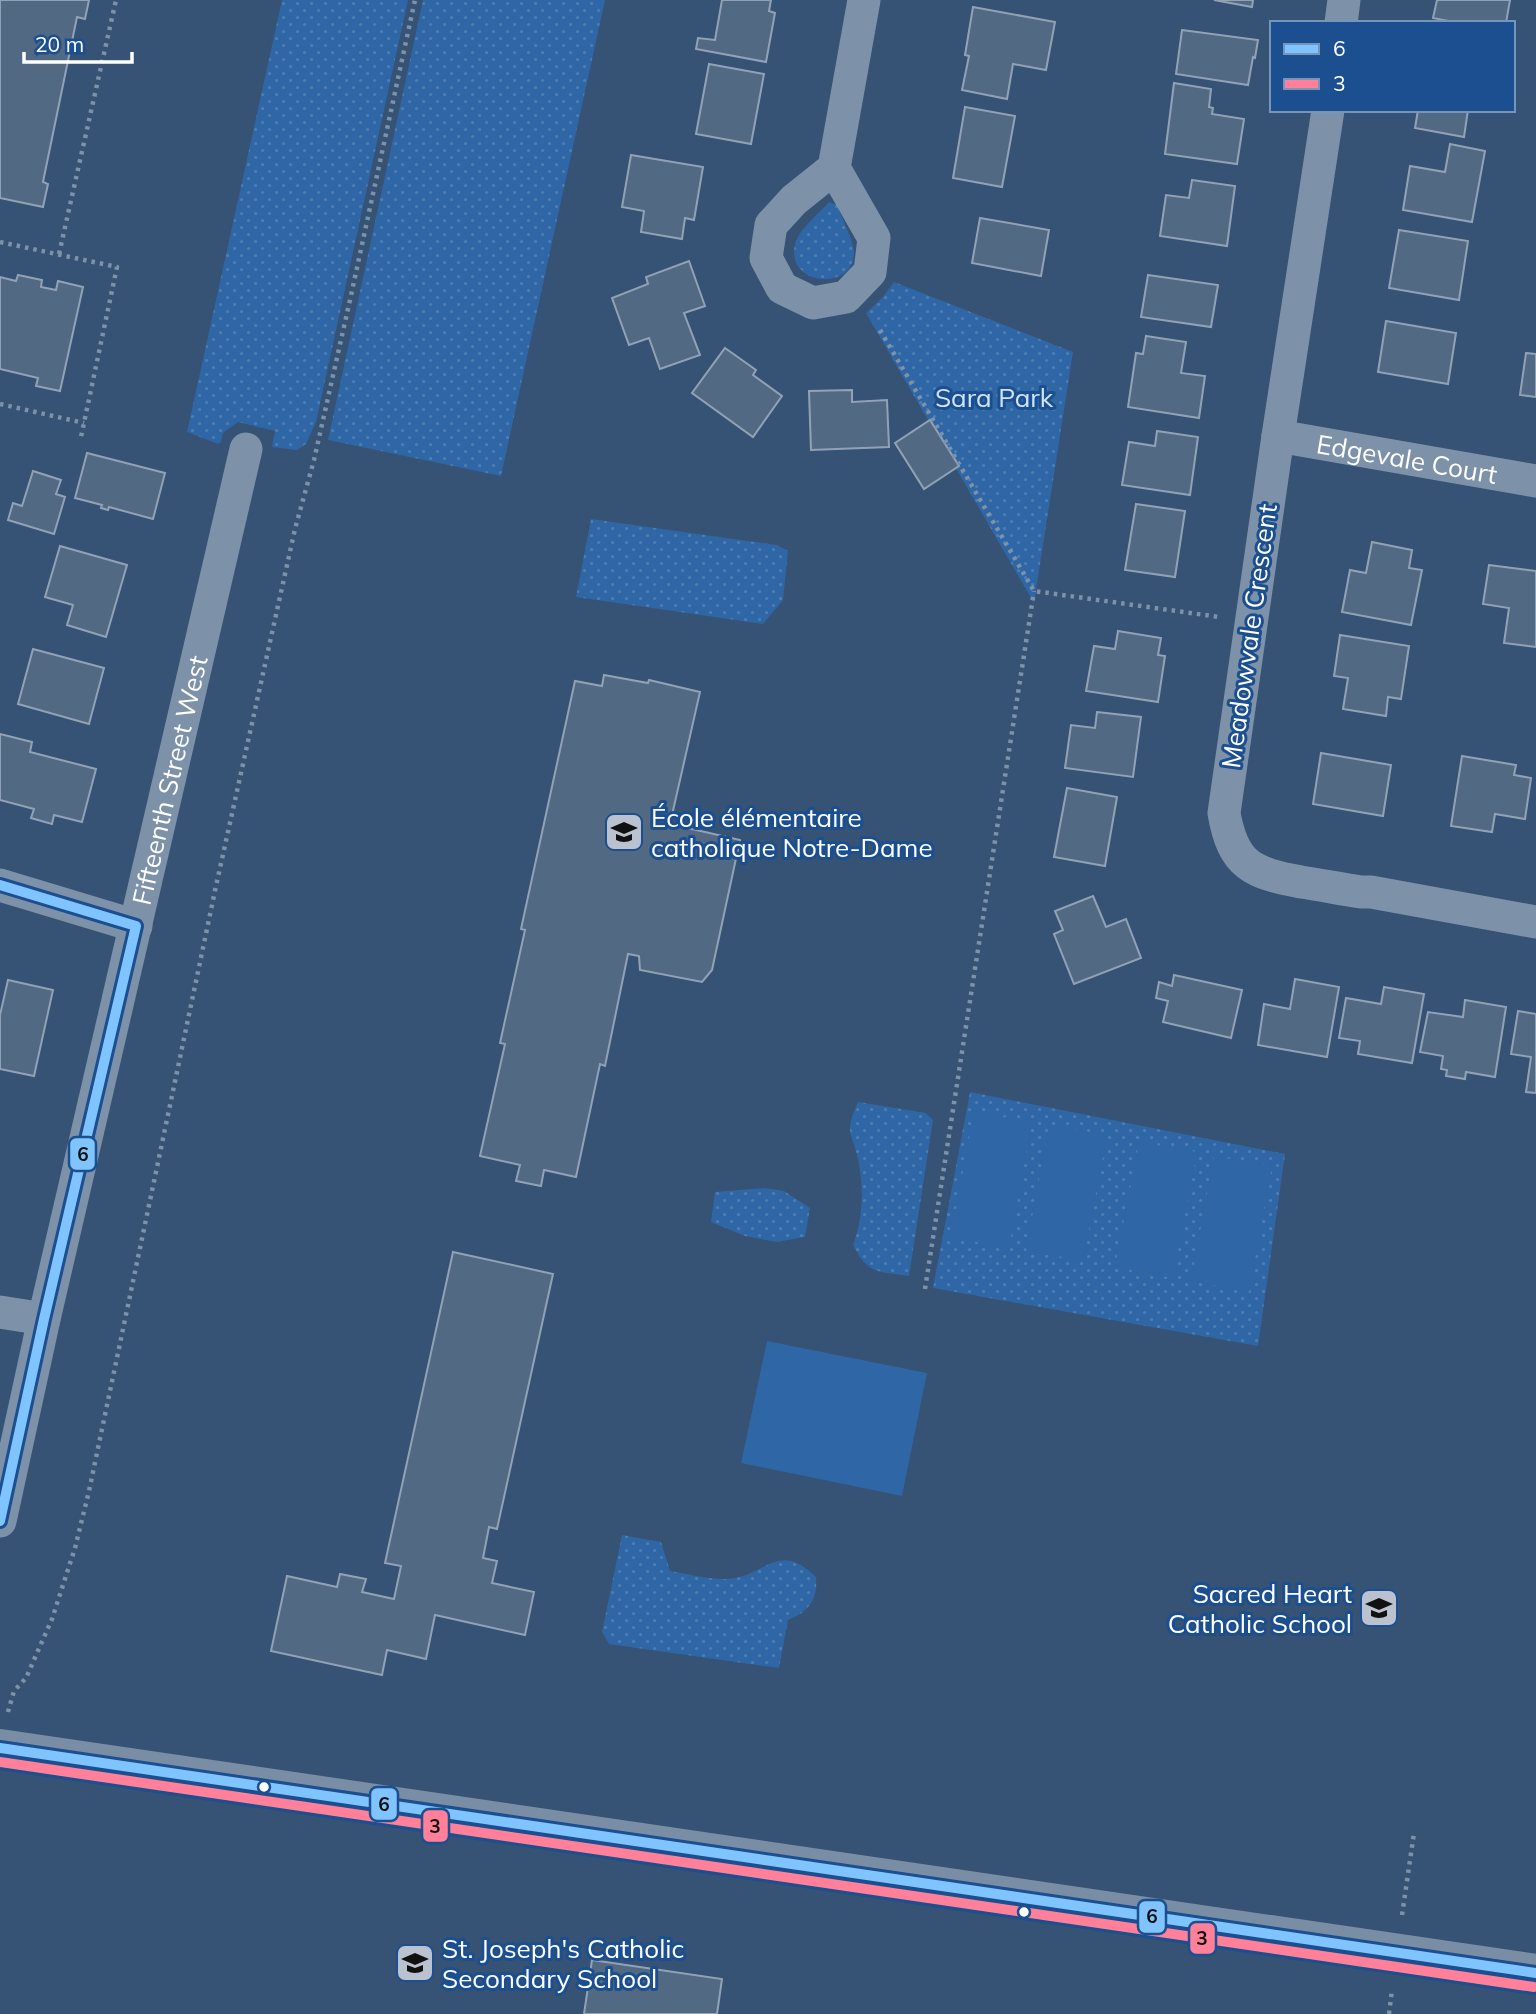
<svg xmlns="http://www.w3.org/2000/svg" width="1536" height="2014" font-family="Mulish,sans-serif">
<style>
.grass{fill:url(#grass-dots)}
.garden{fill:#2f66a5}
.building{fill:#526984;stroke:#92a2b6;stroke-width:2}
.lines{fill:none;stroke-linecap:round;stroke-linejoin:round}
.path{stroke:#7d92a8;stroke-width:4.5;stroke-dasharray:3.5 5;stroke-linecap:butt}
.street{stroke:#7d92a8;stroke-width:33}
.secondary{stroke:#798da4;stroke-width:38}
.bus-1-casing{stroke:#1b4f8f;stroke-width:16}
.bus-2-casing{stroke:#1b4f8f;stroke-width:16}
.bus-1{stroke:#80c4ff;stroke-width:10}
.bus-2{stroke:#ff8098;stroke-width:10}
.bus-dot{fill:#fff;stroke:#1b4f8f;stroke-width:2.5}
.labels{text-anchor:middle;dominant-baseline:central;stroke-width:6;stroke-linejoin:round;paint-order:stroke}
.park-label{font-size:26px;fill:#cfe3fa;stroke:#1b4f8f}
.street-label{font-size:26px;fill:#fff;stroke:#1b4f8f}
.poi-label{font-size:26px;fill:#fff;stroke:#1b4f8f;text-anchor:start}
.line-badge{stroke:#1b4f8f;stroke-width:2.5}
.pale-badge-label{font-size:19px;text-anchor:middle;font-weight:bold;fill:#111}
</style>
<defs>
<pattern id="grass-dots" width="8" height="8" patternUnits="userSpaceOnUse" patternTransform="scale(1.75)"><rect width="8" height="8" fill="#2f66a5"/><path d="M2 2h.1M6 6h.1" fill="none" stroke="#4e7db2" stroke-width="1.8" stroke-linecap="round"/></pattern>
</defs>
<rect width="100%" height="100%" fill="#365274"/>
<g class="grass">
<polygon points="282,0 408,0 316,422 306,444 297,450 272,447 275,431 238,422 223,433 221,442 218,444 187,432"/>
<polygon points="423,0 605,0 501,476 328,440"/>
<path d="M829,202L837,205C841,216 853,240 854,251C856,292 785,287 795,244C799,229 819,214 829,202Z"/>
<polygon points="894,282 1073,352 1034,603 866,313 882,298"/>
<polygon points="591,519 777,545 788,551 783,600 763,624 576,597"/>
<polygon points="970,1092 1285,1154 1258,1346 933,1288"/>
<path d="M858,1102L926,1113L933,1120L909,1276C878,1271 868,1275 853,1245C863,1218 864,1189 858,1159C851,1129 844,1134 858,1102Z"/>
<polygon points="765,1188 784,1191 810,1208 805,1237 776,1242 745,1236 711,1222 715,1192"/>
<path d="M622,1535L661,1542L670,1571C688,1574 707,1579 725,1579C765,1579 777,1538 816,1577C818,1599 809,1612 788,1620L779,1668L609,1644L602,1632Z"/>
</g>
<g class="garden">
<polygon points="974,1112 1032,1122 1009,1248 951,1237"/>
<polygon points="1049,1125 1107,1135 1083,1261 1026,1250"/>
<polygon points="1139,1142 1197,1152 1173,1278 1115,1267"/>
<polygon points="1214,1156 1272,1166 1249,1292 1191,1281"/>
<polygon points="767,1341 927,1373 902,1496 741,1463"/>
</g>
<g class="building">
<polygon points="0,0 89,0 85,19 77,17 43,182 48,184 43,207 0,198"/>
<polygon points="722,0 771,0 769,11 775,13 766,62 696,49 698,38 715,40"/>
<polygon points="1214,0 1253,0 1252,7"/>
<polygon points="1437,0 1510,0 1506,23 1459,23 1433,18"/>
<polygon points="973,7 1055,22 1046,70 1013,64 1007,99 962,90 969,56 965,55"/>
<polygon points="1182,30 1258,40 1255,58 1253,57 1248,85 1176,74"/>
<polygon points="709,64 764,74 751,144 696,134"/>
<polygon points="1174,83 1211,89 1209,107 1213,108 1212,114 1244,119 1237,164 1165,154"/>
<polygon points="965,107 1015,116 1002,187 953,178"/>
<polygon points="1418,110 1468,110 1464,137 1415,128"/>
<polygon points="1450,144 1485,151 1472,222 1403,210 1410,166 1445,172"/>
<polygon points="631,155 703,167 694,220 685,218 682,239 641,232 644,211 622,207"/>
<polygon points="1192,180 1235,186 1227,246 1160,236 1166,195 1189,198"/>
<polygon points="980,218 1049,230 1041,276 972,263"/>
<polygon points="1399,230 1468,241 1459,300 1389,288"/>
<polygon points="689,261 705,306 684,313 700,355 660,369 649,338 629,345 612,298 648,284 646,277"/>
<polygon points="18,275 42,280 41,287 56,290 58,281 83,287 60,391 36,386 38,378 0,369 0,277 16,281"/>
<polygon points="1148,275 1218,285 1211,327 1141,317"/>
<polygon points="1386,321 1456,333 1448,384 1378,372"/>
<polygon points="1146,336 1186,342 1181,373 1205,376 1199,418 1128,407 1136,353 1143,354"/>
<polygon points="725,348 756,370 753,375 782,396 753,437 692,393"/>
<polygon points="1526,353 1536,354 1536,397 1520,395"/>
<polygon points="852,390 852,402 887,400 889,447 811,450 809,391"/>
<polygon points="930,420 959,466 924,489 895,443"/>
<polygon points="1157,431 1198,437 1190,495 1122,485 1129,442 1155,446"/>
<polygon points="87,453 165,473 153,519 109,507 108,510 101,508 102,505 75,498"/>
<polygon points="33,471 61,480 56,494 65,497 54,534 8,520 13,503 22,506"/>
<polygon points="1136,504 1185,511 1175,577 1125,570"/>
<polygon points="1372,542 1412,550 1409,568 1422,570 1411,625 1342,612 1350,570 1366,573"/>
<polygon points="60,546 127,565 106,637 67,625 73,605 45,597"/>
<polygon points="1489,565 1536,571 1536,647 1504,643 1509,608 1483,604"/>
<polygon points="1118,631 1161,638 1158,655 1165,656 1158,702 1086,691 1094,646 1115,649"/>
<polygon points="1340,635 1409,646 1401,699 1388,697 1386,716 1343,709 1348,678 1334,676"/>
<polygon points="33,649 104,668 89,724 18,704"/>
<polygon points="604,675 648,683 649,680 700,692 670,824 740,840 712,970 702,982 640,970 639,956 628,954 605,1066 600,1064 576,1177 544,1170 541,1186 516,1181 520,1165 480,1156 505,1044 500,1043 525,930 521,929 575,681 602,686"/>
<polygon points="1097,712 1141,717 1133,777 1065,768 1071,725 1095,728"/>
<polygon points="0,734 32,742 30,752 96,769 82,822 54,815 52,824 31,818 34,809 0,800"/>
<polygon points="1321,753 1391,765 1383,816 1313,804"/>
<polygon points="1462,756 1516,765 1514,775 1531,778 1525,819 1495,814 1492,832 1451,826"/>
<polygon points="1067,788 1117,797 1105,866 1054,857"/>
<polygon points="1093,896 1106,927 1126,919 1141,958 1074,984 1054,934 1063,930 1055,911"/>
<polygon points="1174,975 1242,990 1231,1038 1163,1022 1168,1001 1156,998 1159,982 1172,986"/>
<polygon points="1295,979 1339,987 1327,1057 1258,1045 1264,1004 1290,1009"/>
<polygon points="8,980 53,990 34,1076 0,1069 0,1015"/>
<polygon points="1384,987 1424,994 1412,1063 1358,1054 1360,1041 1339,1038 1346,998 1381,1004"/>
<polygon points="1465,1000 1506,1007 1495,1077 1466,1072 1465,1079 1446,1076 1447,1070 1441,1069 1443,1056 1420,1052 1428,1012 1463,1017"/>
<polygon points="1518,1011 1536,1014 1536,1093 1526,1092 1531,1057 1511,1054"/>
<polygon points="453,1252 553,1274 497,1529 489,1527 483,1558 497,1561 492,1583 534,1592 525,1635 435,1615 426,1659 387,1650 382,1675 271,1651 287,1576 337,1587 340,1574 366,1579 362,1592 394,1599 401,1566 385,1563"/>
<polygon points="592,1960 722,1979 717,2014 584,2014"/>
</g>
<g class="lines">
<g class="path">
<polyline points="0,242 117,267 81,437"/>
<polyline points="59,254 116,0"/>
<polyline points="880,330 1034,591 1219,617"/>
<polyline points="0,404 84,423"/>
<polyline points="925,1289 1034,591"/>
<polyline points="8,1712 14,1691 26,1678 52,1619 75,1548 89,1491 216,886 295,529 314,460 350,300 415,0"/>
<polyline points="1402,1915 1414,1833"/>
<polyline points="1389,2014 1392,1990"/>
</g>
<g class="street">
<polyline points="1341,23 1344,0"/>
<path d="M1328,110L1278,436L1224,813C1233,866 1253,873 1301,882C1321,885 1341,889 1361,892H1371L1536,922"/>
<polyline points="834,168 794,200 771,225 766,258 782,288 813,303 846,297 870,272 874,238 834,168 864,0"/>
<path id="s1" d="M1278,436L1536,481"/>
<polyline points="0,885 136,926"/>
<polyline points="0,1312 44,1319"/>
<path id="s2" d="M0,1521L44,1319L246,449"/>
</g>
<polyline class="secondary" points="0,1748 1536,1973"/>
<defs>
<g id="bus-1">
<polyline points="0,885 136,926 44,1319 0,1521"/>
<polyline points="0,1748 1536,1973"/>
</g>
<polyline id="bus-2" points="0,1762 1534,1987"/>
</defs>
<use href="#bus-1" class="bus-1-casing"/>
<use href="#bus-2" class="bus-2-casing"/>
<use href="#bus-1" class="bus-1"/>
<use href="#bus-2" class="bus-2"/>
</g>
<defs>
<symbol id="school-square" viewBox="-11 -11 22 22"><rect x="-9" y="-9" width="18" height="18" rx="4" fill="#b9c2ce" stroke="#1b4f8f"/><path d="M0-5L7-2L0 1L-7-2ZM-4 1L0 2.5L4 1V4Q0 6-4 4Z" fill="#111"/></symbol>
</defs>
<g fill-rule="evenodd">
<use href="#school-square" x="602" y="810" width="44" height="44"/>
<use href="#school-square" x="1357" y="1586" width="44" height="44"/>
<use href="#school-square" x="393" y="1941" width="44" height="44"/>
</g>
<g class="bus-dot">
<circle cx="264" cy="1787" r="6"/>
<circle cx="1024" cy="1912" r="6"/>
</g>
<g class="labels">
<g class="park-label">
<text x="994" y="397">Sara Park</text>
</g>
<g class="street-label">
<text stroke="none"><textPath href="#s1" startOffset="131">Edgevale Court</textPath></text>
<text transform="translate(1249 636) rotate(-82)">Meadowvale Crescent</text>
<text stroke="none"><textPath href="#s2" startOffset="760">Fifteenth Street West</textPath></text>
</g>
<g class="poi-label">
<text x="651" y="817">École élémentaire<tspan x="651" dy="30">catholique Notre-Dame</tspan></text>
<text x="1352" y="1593" text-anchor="end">Sacred Heart<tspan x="1352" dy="30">Catholic School</tspan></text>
<text x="442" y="1948">St. Joseph's Catholic<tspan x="442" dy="30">Secondary School</tspan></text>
</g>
</g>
<g class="line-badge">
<rect x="69" y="1137" width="27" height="34" rx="7" fill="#80c4ff"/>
<rect x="370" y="1787" width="28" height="34" rx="7" fill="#80c4ff"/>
<rect x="422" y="1809" width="27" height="34" rx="7" fill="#ff8098"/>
<rect x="1138" y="1900" width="28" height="34" rx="7" fill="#80c4ff"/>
<rect x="1189" y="1922" width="27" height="33" rx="7" fill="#ff8098"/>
</g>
<g class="pale-badge-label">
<text x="83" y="1161">6</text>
<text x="384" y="1811">6</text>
<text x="435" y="1833">3</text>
<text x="1152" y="1923">6</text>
<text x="1202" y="1945">3</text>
</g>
<rect x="1270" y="21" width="245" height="91" fill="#1b4f8f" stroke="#7695bc" stroke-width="2"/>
<rect x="1284" y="44" width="35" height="10" fill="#80c4ff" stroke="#7695bc" stroke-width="2"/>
<text x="1333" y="56" font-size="21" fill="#ffffff">6</text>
<rect x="1284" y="79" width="35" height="10" fill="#ff8098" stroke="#7695bc" stroke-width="2"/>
<text x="1333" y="91" font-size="21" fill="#ffffff">3</text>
<path d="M24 52v10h108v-10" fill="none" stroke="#ffffff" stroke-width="3.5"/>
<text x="35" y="52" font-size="21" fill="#ffffff" stroke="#1b4f8f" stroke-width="5" paint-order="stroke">20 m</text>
</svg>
